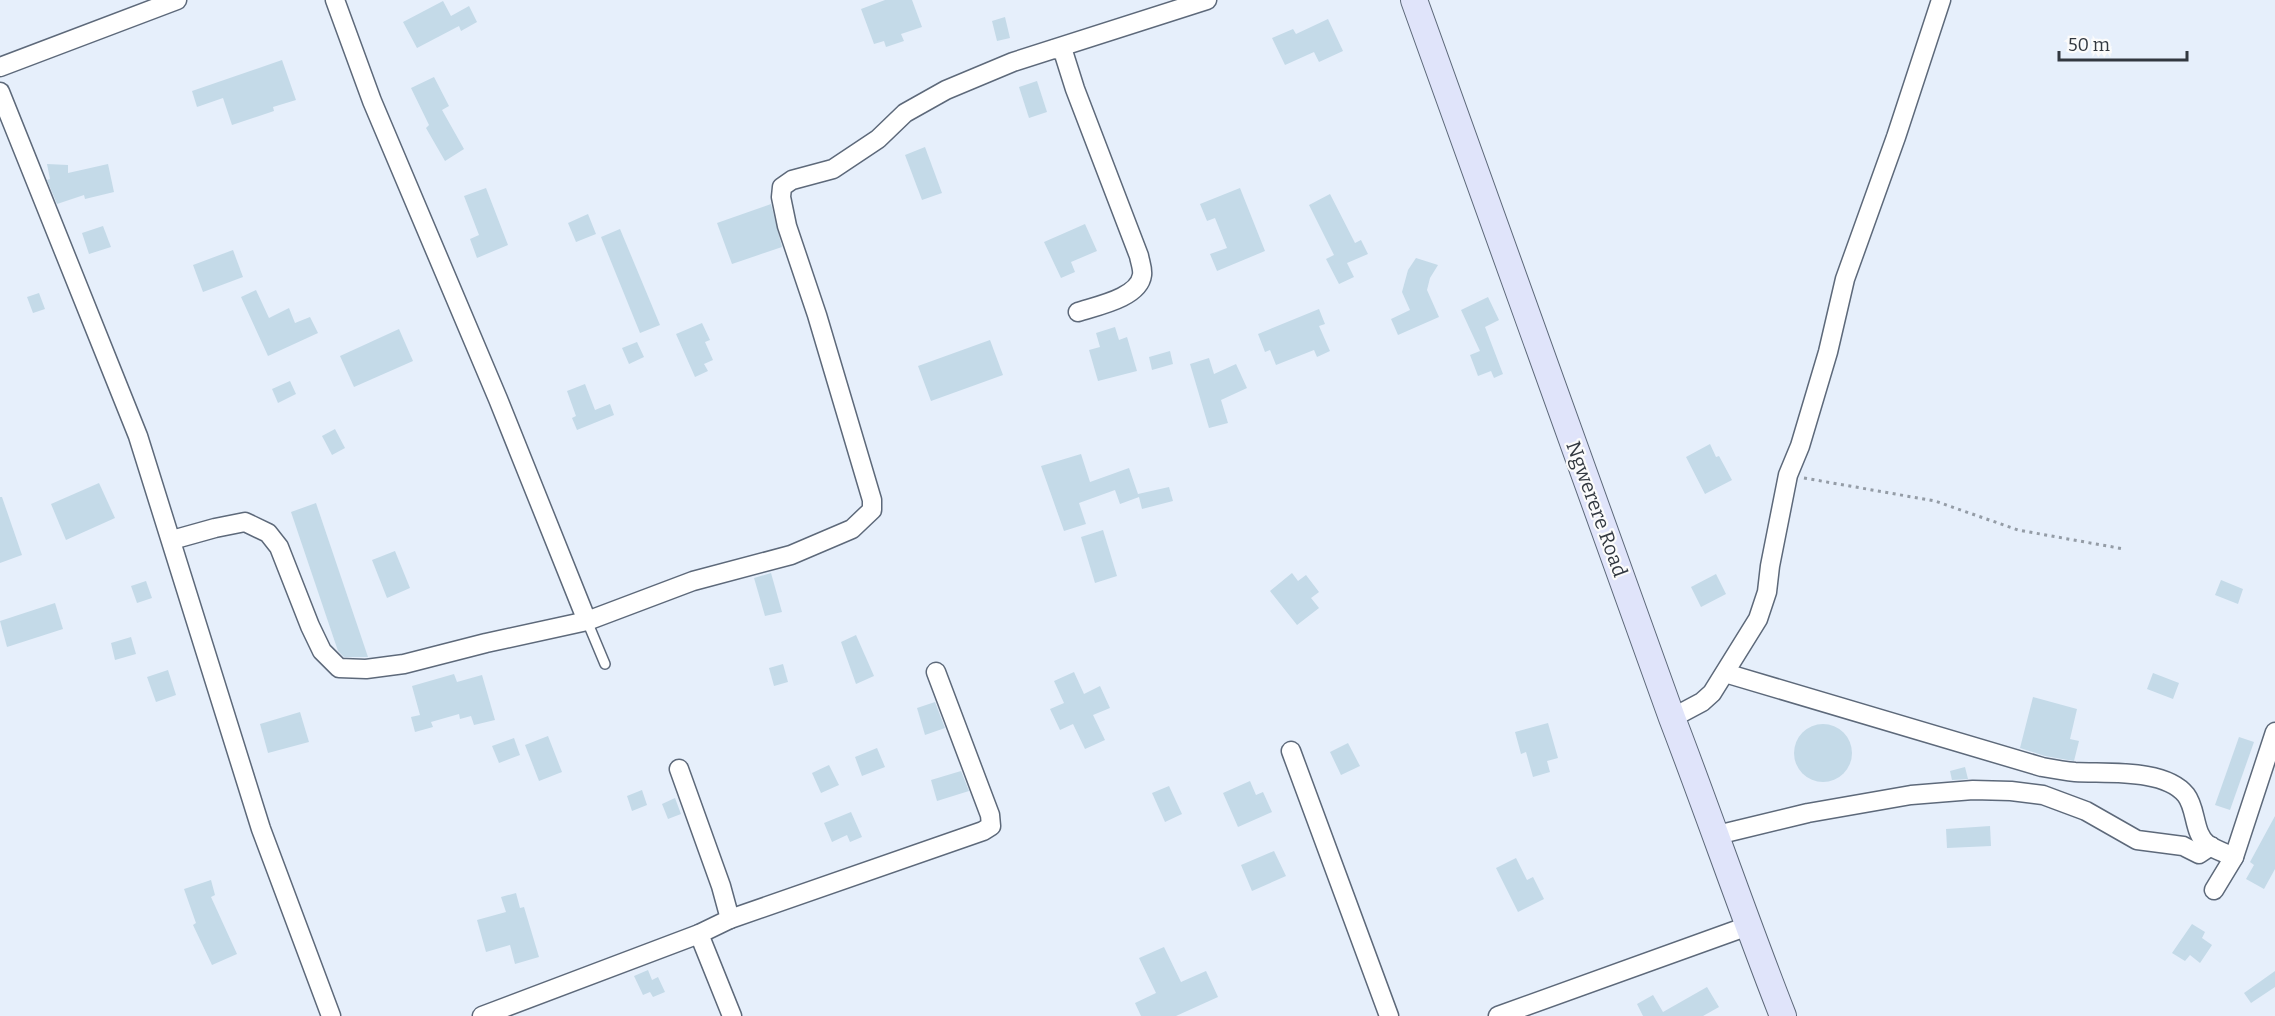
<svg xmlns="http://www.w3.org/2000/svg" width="2275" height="1016" font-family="Bitter,serif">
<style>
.building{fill:#c4dae8}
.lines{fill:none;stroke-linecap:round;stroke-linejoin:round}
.service-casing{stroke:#5d697a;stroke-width:12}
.minor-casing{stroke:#5d697a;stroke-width:21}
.secondary-casing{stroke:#5d697a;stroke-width:28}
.path{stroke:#949ca6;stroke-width:3;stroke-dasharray:3 4.5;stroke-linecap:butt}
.service{stroke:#fff;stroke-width:9}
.minor{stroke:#fff;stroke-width:18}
.secondary{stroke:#e0e4fa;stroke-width:26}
.labels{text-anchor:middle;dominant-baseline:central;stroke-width:4.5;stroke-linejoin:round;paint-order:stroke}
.street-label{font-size:20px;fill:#323840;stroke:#fbfbfb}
</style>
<rect width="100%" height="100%" fill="#e6effb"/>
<g class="building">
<polygon points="885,0 912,0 922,27 901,34 904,41 886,47 884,41 874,44 861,9"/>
<polygon points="443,1 451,16 469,6 477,22 461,31 459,26 417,48 403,22"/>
<polygon points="1005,17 1010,38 997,41 992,21"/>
<polygon points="1328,19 1343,51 1319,62 1314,52 1285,65 1272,38 1293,29 1296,34"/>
<polygon points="282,60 296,100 273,107 274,111 232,125 223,98 197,107 192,91"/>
<polygon points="434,77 449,106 442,110 464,149 445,161 426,128 429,125 411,88"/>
<polygon points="1037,81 1047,112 1029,118 1019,87"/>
<polygon points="925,147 942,193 922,200 905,155"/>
<polygon points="47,164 68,165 68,173 108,164 114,192 85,199 84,195 57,204 47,180 50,179"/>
<polygon points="486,188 508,245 477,258 470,239 479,235 464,196"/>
<polygon points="1240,188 1265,251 1217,271 1210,254 1227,248 1215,218 1207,221 1200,204"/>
<polygon points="1330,194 1355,243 1361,240 1368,254 1347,263 1354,277 1339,284 1326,259 1334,255 1309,205"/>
<polygon points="771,204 782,247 732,264 717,223"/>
<polygon points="588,214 596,234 576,242 568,223"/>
<polygon points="1085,224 1097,251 1071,262 1075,272 1061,278 1044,242"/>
<polygon points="103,226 111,247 89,254 82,233"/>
<polygon points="620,229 660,325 640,333 601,237"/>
<polygon points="233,250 243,277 203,292 193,265"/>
<polygon points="1416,258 1438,265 1430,278 1427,290 1439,317 1398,335 1391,319 1410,310 1402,292 1408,270"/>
<polygon points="256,290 269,318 289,308 295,323 310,317 318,333 268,356 241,297"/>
<polygon points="39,293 45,309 33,313 27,297"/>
<polygon points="1488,297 1499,320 1485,327 1503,374 1494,378 1491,371 1478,376 1470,355 1480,351 1461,310"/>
<polygon points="1319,309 1325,324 1319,326 1330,351 1317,357 1314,350 1276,365 1270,350 1265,352 1258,334"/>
<polygon points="702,323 710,340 705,342 713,360 704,364 708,371 695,377 676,334"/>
<polygon points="1115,327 1119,340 1127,337 1137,371 1098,381 1089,350 1100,347 1096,333"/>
<polygon points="399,329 413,361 354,387 340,356"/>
<polygon points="990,340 1003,375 931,401 918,366"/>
<polygon points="637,342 644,357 629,364 622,348"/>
<polygon points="1170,351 1173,364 1152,370 1149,357"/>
<polygon points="1209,358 1214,374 1236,364 1247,388 1221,400 1228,423 1209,428 1190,364"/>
<polygon points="290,381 296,394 278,403 272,389"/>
<polygon points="585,384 595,410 610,404 614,415 577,430 572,418 576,416 567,391"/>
<polygon points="335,429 345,448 332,455 322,436"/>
<polygon points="1710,444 1716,457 1719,456 1732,480 1705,494 1686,457"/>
<polygon points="1081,454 1090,482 1129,468 1138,494 1169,487 1173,501 1142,509 1139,497 1120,504 1115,490 1079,503 1086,524 1064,531 1041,466"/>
<polygon points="99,483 115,518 66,540 51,504"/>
<polygon points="0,497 2,497 22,555 0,563"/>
<polygon points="316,503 368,657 344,657 338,651 291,512"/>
<polygon points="1103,530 1117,576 1095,583 1081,537"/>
<polygon points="395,551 410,588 387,598 372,560"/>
<polygon points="771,573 782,612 765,616 754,578"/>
<polygon points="1292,573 1298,581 1306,575 1319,592 1311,598 1319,608 1297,625 1270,591"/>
<polygon points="1716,574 1726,594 1701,607 1691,587"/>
<polygon points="2221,580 2243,589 2238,604 2215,595"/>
<polygon points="146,581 152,598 137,603 131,586"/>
<polygon points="55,603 63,629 7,647 0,621"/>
<polygon points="856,635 874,676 856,684 841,642"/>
<polygon points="131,637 136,654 115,660 111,643"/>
<polygon points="783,664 788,682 774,686 769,668"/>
<polygon points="168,670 176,695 156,702 147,677"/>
<polygon points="1074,672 1084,694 1100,686 1110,708 1093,715 1105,740 1085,749 1073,724 1060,730 1050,709 1064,703 1054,681"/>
<polygon points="2153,673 2179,683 2173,699 2147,689"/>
<polygon points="454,674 457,682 482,675 495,720 474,725 471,716 460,719 459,714 431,722 433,727 415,732 411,717 420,715 412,686"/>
<polygon points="2033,697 2077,709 2070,739 2079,741 2074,761 2045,756 2020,748"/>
<polygon points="935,702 945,728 925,735 917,708"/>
<polygon points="300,712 309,742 268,753 260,724"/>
<polygon points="1548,723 1558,758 1547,761 1550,772 1533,777 1526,752 1521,754 1515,732"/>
<circle cx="1823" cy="753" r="29"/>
<polygon points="548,736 562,772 539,781 525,745"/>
<polygon points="2239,737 2254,742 2230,810 2215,805"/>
<polygon points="514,738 520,755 499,763 492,746"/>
<polygon points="1348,743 1360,766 1341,775 1330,752"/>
<polygon points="877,748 885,767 862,776 855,757"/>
<polygon points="829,765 839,785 821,793 812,773"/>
<polygon points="1965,767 1968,779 1952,780 1950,771"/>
<polygon points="961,771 969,791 937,801 931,780"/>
<polygon points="1250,781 1256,795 1263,792 1272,812 1238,827 1223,793"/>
<polygon points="1169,786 1182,814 1165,822 1152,793"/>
<polygon points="642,790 647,805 632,811 627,796"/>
<polygon points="675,798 681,814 668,819 662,804"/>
<polygon points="851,812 862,837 850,842 847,835 832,842 824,823"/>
<polygon points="2275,816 2275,869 2264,889 2246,879 2254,865 2250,862"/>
<polygon points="1990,826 1991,846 1947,848 1946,829"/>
<polygon points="1274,851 1286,876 1252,891 1241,865"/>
<polygon points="1516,858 1527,880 1533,877 1544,899 1518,912 1496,868"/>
<polygon points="211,880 215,895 211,897 237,954 212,965 193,925 196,923 184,889"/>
<polygon points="516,893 520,908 524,907 539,957 515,964 510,945 486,952 477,920 506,912 501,897"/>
<polygon points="2192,924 2205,932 2202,938 2212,945 2200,963 2190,955 2185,961 2172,953"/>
<polygon points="1164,947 1181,982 1206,971 1218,997 1176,1016 1141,1016 1135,1003 1156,993 1139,958"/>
<polygon points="648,970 652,980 658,977 665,992 653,997 650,992 643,995 634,976"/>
<polygon points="2275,971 2275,987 2251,1003 2244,993"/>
<polygon points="1707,987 1719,1007 1703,1016 1643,1016 1637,1004 1653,995 1663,1012"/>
</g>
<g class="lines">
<defs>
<polyline id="service" points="587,621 605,664"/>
<g id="minor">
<polyline points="335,0 372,101 498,399 587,621"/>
<path d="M1055,49L1063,51L1075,89L1139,256C1140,262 1143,269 1142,275C1139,298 1096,306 1078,312"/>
<polyline points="0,67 177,0"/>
<polyline points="0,92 138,436 261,829 331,1016"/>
<polyline points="172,540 215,528 245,522 268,533 279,547 310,626 322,651 339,668 366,669 404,664 486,643 587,621 693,581 791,555 852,529 872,510 872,500 817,315 787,226 781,197 782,187 792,180 833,169 878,139 905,113 946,90 1013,62 1207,0"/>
<path d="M1725,673L2042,767C2053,769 2064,771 2075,772C2105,774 2165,768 2186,795C2197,809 2193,834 2208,845C2216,850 2225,853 2234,857"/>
<polyline points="1672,718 1702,702 1712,693 1758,619 1767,592 1770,566 1788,475 1800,446 1828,352 1845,279 1896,137 1941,0"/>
<polyline points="1291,751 1389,1016"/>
<polyline points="1717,835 1808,813 1911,795 1973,790 2011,791 2043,795 2086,811 2137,840 2183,846 2199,854 2211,846"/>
<polyline points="2214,890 2234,857 2275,732"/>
<polyline points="730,919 983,831 991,826 990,815 936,672"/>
<polyline points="699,934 732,1016"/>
<polyline points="482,1016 699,934 730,919 721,886 679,769"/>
<polyline points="1498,1016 1748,926"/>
</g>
<path id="secondary" d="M1414,0L1672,718C1710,817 1744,917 1783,1016"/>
</defs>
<use href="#service" class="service-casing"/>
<use href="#minor" class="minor-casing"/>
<use href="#secondary" class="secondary-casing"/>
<polyline class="path" points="1804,478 1935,501 2018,530 2124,549"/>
<use href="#service" class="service"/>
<use href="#minor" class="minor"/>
<use href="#secondary" class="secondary"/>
</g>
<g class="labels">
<g class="street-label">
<text transform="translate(1597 509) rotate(70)">Ngwerere Road</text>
</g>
</g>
<path d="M2059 51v9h128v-9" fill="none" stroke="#323840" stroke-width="3"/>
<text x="2068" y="51" font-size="18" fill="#323840" stroke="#fbfbfb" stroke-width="4.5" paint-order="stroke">50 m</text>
</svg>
